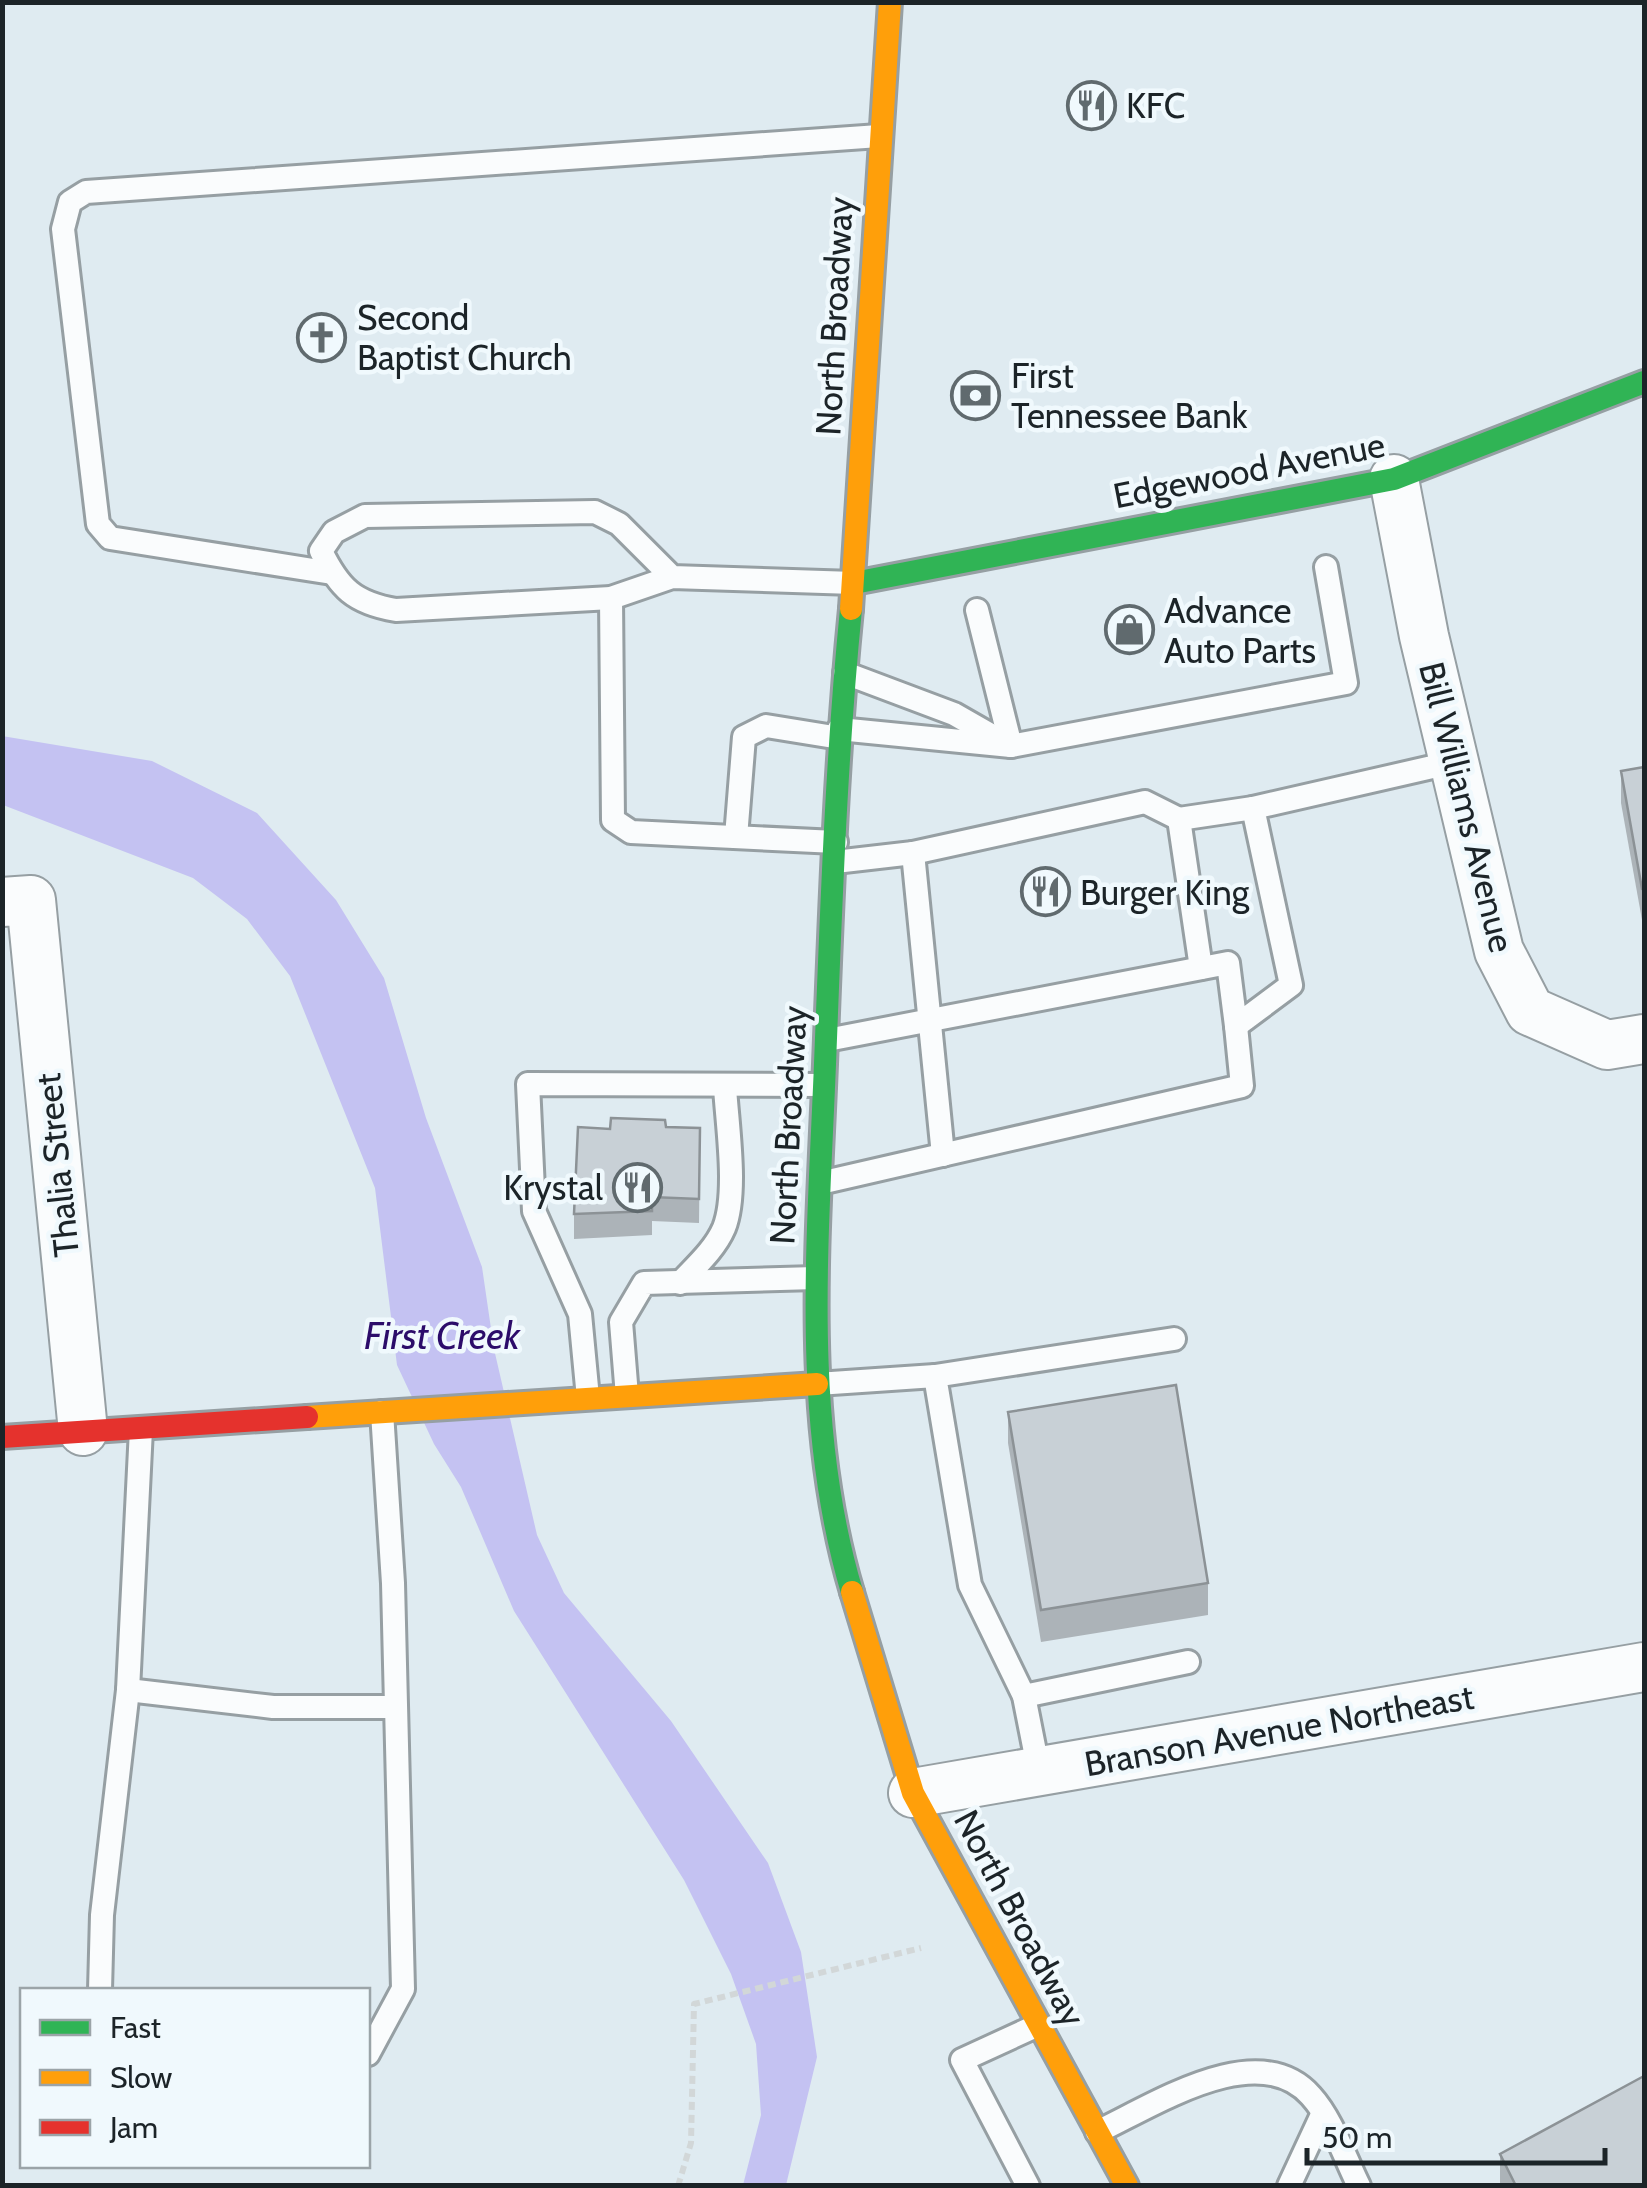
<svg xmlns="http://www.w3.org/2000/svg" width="1647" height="2188" font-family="Cabin,sans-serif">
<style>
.water{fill:#c4c2f2}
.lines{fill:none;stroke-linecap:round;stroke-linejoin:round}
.lane-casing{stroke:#969fa3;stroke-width:28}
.street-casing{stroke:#969fa3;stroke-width:52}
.fast-casing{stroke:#969fa3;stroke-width:28}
.slow-casing{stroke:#969fa3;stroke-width:28}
.jam-casing{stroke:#969fa3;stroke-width:28}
.path{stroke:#d2d7d8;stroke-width:6;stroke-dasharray:8 5;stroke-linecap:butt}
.lane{stroke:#fafcfd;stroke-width:22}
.street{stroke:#fafcfd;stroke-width:48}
.fast{stroke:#30b455;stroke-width:22}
.slow{stroke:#ff9f0a;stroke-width:22}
.jam{stroke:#e5322d;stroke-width:22}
.wall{fill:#acb3b8}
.building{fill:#c8d0d6;stroke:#8c9296;stroke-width:2.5}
.labels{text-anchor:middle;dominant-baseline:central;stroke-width:9;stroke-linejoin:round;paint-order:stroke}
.poi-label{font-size:35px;fill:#1c2428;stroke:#f0f9fd;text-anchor:start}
.street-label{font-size:35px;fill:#1c2428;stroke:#f0f9fd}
.water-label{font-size:38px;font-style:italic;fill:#2c0c6a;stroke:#f0f9fd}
</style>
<rect width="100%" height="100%" fill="#dfebf1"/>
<polygon class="water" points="2,736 152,761 257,813 336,900 384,978 426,1118 482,1267 494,1349 537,1535 564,1593 671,1721 768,1863 801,1952 817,2057 786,2185 743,2185 761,2115 756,2044 731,1974 684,1880 514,1611 461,1487 434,1444 397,1365 375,1188 290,976 247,919 193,878 3,805"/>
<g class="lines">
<defs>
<g id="lane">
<polyline points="332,573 110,538 98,524 63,229 70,202 86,192 879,136"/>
<path d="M672,577L619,524L595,512L365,516L334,532L321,551C339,588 354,603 396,610L611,598L672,577L854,583"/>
<polyline points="611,598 613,820 631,832 836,842"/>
<polyline points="977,610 1011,746"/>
<polyline points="845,673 954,714 1003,742"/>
<polyline points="839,729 1011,746 1346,683 1326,567"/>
<polyline points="1179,819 1253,808"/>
<polyline points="736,837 744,737 766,726 840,738"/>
<polyline points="913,853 943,1155"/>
<polyline points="835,862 913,853 1145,802 1179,819 1201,968"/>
<polyline points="827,1040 1228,963 1236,1026 1291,985 1253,808 1454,762"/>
<polyline points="820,1183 1242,1086 1236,1026"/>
<path d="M680,1283C696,1266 715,1249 724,1228C738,1193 727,1124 725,1087"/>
<polyline points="817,1384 935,1376"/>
<polyline points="627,1396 621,1322 644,1283 816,1278"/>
<polyline points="588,1398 580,1314 534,1211 528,1084 824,1085"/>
<polyline points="128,1690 273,1707 395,1707"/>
<polyline points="1024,1696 1188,1662"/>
<polyline points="1039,1772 1024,1696 970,1585 935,1376 1174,1339"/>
<polyline points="100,1990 102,1915 128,1690 141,1429"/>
<polyline points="368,2054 403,1989 393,1583 382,1412"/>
<path d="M1097,2132C1153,2106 1258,2036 1311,2096C1332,2119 1345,2158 1359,2186"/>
<polyline points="1028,2186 962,2060 1036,2026"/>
<polyline points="1289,2186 1322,2115"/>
</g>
<g id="street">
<polyline points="1394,479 1424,636 1499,951 1530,1011 1607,1045 1644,1039"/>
<polyline points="2,902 31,900 83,1431"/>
<polyline points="913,1793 1644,1667"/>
</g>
<g id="fast">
<polyline points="854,583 1394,479 1644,382"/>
<path d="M851,609C836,760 831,912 825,1064C818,1240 801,1421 852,1592"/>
</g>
<g id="slow">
<polyline points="851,609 890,2"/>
<polyline points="307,1417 817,1384"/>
<polyline points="852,1592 913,1793 1127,2186"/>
</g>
<polyline id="jam" points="2,1437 307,1417"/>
</defs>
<use href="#lane" class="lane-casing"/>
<use href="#street" class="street-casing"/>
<use href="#fast" class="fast-casing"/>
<use href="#slow" class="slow-casing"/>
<use href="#jam" class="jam-casing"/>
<polyline class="path" points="678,2186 691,2143 694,2004 921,1948"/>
<use href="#lane" class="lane"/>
<use href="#street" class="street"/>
<use href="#fast" class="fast"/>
<use href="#slow" class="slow"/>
<use href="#jam" class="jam"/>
</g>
<g class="wall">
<polygon points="1644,767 1644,921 1642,920 1621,803 1621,771"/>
<polygon points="700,1128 699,1223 652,1221 652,1235 574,1239 574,1214 610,1129"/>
<polygon points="1008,1412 1208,1583 1208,1615 1041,1642 1008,1443"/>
<polygon points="1500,2154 1644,2186 1500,2186"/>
</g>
<g class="building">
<polygon points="1644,767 1644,890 1642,889 1621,771"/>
<polygon points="611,1118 665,1120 666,1127 700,1128 699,1199 652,1197 652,1211 574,1214 578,1127 610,1129"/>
<polygon points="1176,1385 1208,1583 1041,1610 1008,1412"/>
<polygon points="1644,2076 1644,2186 1516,2186 1500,2154"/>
</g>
<defs>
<symbol id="restaurant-ring" viewBox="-11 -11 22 22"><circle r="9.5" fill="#f0f9fd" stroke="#606a6e" stroke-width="1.5"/><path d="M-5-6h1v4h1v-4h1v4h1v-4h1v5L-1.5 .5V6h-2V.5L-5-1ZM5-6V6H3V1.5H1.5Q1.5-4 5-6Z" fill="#606a6e"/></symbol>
<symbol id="church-ring" viewBox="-11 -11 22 22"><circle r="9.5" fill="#f0f9fd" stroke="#606a6e" stroke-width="1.5"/><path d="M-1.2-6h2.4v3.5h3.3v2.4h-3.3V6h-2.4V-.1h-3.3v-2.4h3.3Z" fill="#606a6e"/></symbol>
<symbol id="bank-ring" viewBox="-11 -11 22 22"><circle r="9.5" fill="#f0f9fd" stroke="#606a6e" stroke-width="1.5"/><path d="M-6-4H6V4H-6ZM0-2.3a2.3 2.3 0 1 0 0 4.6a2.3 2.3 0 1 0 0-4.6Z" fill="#606a6e"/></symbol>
<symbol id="shop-ring" viewBox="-11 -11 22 22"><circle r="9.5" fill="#f0f9fd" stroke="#606a6e" stroke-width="1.5"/><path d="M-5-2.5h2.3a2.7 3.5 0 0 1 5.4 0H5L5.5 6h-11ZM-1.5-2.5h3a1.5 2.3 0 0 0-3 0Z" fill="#606a6e"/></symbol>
</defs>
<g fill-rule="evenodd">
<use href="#restaurant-ring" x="1064" y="78" width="55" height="55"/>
<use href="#church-ring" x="294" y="310" width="55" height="55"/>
<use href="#bank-ring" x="948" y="368" width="55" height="55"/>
<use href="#shop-ring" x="1102" y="602" width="55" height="55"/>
<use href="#restaurant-ring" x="1018" y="864" width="55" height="55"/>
<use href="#restaurant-ring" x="610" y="1160" width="55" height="55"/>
</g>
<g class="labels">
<g class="poi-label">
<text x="1126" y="105">KFC</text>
<text x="357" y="317">Second<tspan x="357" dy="40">Baptist Church</tspan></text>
<text x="1011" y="375">First<tspan x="1011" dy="40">Tennessee Bank</tspan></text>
<text x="1164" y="610">Advance<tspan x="1164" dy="40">Auto Parts</tspan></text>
<text x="1080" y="892">Burger King</text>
<text x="603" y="1187" text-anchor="end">Krystal</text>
</g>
<g class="street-label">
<text transform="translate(834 316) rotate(-87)">North Broadway</text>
<text transform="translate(1249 470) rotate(-11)">Edgewood Avenue</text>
<text transform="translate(1467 807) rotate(76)">Bill Williams Avenue</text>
<text transform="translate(788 1125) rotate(-87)">North Broadway</text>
<text transform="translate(57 1165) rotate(-96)">Thalia Street</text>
<text transform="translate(1279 1730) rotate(-10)">Branson Avenue Northeast</text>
<text transform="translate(1020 1918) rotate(62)">North Broadway</text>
</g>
<g class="water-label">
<text x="442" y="1335">First Creek</text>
</g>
</g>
<rect width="1647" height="2188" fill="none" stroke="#1c2428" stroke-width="10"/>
<rect x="20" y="1988" width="350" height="180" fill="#f0f9fd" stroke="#9ba4a8" stroke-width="2.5"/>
<rect x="40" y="2020" width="50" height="15" fill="#30b455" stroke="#9ba4a8" stroke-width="2.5"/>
<text x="110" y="2038" font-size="30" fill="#1c2428">Fast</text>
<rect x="40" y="2070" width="50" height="15" fill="#ff9f0a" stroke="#9ba4a8" stroke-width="2.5"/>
<text x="110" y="2088" font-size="30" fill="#1c2428">Slow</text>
<rect x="40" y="2120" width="50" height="15" fill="#e5322d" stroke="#9ba4a8" stroke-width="2.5"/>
<text x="110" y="2138" font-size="30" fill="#1c2428">Jam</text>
<path d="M1307 2148v15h298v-15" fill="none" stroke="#1c2428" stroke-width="5"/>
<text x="1322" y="2148" font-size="30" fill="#1c2428" stroke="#f0f9fd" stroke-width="8" paint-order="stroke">50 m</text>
</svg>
